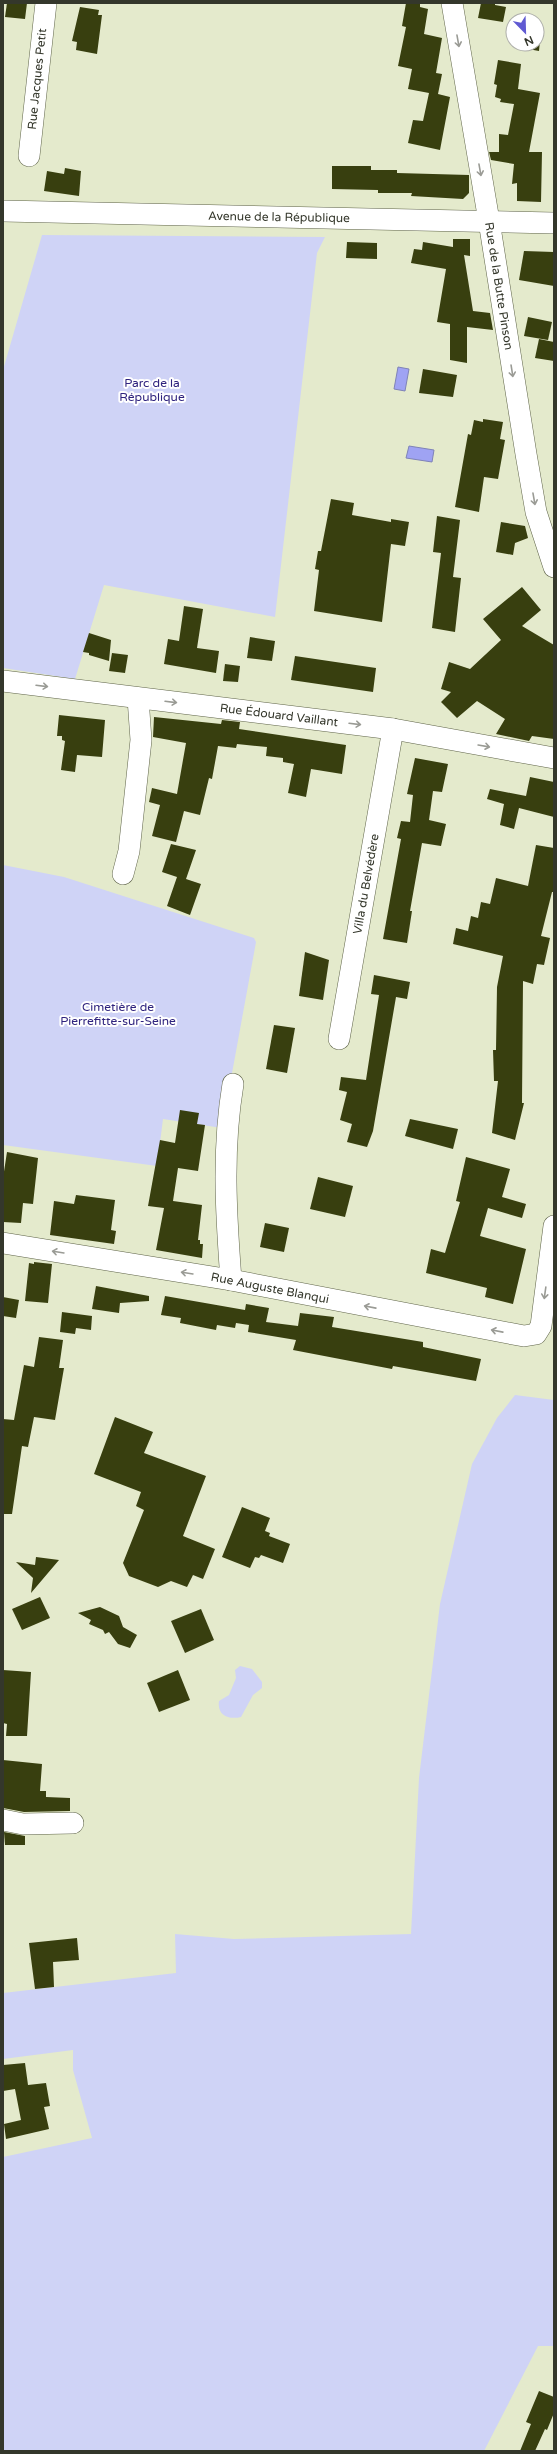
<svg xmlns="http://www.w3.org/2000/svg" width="557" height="2454" font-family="'Varela Round',sans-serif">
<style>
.green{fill:#cfd3f6}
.water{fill:#9fa3f3;stroke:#7f83b7}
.building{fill:#383f0f}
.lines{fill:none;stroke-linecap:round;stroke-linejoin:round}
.minor-casing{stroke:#5f6449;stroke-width:22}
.minor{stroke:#fff;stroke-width:21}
.oneway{stroke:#9a9b95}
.labels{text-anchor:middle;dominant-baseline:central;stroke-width:4;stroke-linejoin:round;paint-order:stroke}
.street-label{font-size:12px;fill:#34372b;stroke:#fff}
.park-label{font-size:12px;fill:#2f237e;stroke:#fff}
</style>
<rect width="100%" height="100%" fill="#e4eacc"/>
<g class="green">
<polygon points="42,235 325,237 317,253 275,617 104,585 75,679 3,668 3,370"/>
<polygon points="3,865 64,877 254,938 256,942 222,1128 163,1119 157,1166 3,1145"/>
<polygon points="515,1395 554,1400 554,2346 538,2346 484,2451 3,2451 3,2157 92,2138 73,2070 73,2050 3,2059 3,1993 176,1973 175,1934 234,1939 411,1934 419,1778 440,1604 472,1464 497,1418"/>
<path d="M240,1666L252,1669L262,1682V1688L253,1695L241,1717C228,1720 217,1715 219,1701L229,1695L236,1678L235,1670Z"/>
</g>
<g class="water">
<polygon points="398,367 409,369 405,391 394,389"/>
<polygon points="409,446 434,450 432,462 406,458"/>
</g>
<g class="building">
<polygon points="7,3 27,3 25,19 5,17"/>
<polygon points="406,3 420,3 420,7 428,9 424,34 442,38 436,73 442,74 438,94 450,97 440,150 408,143 413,120 423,121 429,93 408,89 412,69 398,66 406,27 402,26"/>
<polygon points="481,3 495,3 495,5 506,7 503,22 478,18"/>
<polygon points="80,7 99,10 98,15 102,15 97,54 76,50 77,42 72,41"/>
<polygon points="537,29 541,30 539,51 517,47 517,44 537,44"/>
<polygon points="498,60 521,64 518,89 540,93 529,152 542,152 541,202 517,201 517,183 512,184 514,164 491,160 489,152 499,152 499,134 508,135 514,104 500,102 501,99 495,97 497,85 494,84"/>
<polygon points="332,166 371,166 371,170 397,170 397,173 469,175 469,193 463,199 411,196 412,193 378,193 378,190 332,189"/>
<polygon points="65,168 81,171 79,196 44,191 47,171 64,174"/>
<polygon points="453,239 470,239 470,256 464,255 473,311 490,313 493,330 467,327 467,363 450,360 450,324 437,322 446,269 411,263 414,249 422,250 423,242 453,247"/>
<polygon points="347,242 377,243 377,259 346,258"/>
<polygon points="524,251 554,252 554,286 519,280"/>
<polygon points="528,317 552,322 548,340 524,336"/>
<polygon points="539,339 554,342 554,361 535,358"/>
<polygon points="423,369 457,375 453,397 419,393"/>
<polygon points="483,419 503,422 500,439 505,440 498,479 484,477 479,512 455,507 468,434 471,435 474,420 483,422"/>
<polygon points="331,499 354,503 352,515 391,522 391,519 409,522 405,546 391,544 382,622 314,611 319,570 315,569 318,551 321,551"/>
<polygon points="437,516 460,520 453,577 461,578 455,632 432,628 441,553 433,552"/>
<polygon points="501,522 525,526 528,538 515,543 513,555 496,552"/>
<polygon points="522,587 541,610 522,626 554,645 554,739 532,736 529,741 496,734 505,719 477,701 457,718 441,702 451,692 441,689 449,662 470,669 501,640 483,619"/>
<polygon points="184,606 203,609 197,648 219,651 216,673 164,664 168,639 179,641"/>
<polygon points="89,633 111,640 109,661 89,655 89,653 83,652"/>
<polygon points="250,637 275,641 272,661 247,658"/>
<polygon points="112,653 128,655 125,673 109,671"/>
<polygon points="295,656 376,668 373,692 291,680"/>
<polygon points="225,664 240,666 238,682 223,681"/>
<polygon points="59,715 105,720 102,757 77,755 75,772 61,770 65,741 62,740 62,736 57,736"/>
<polygon points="154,717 221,724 222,720 240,722 239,729 346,745 342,774 311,769 306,797 288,793 294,764 283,762 283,758 266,756 267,747 237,744 236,748 218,746 212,779 209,778 200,815 184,811 176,842 152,836 160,805 149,802 152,788 177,794 186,743 153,737"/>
<polygon points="415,758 448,764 442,792 433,791 429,820 446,824 441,846 422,843 410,911 412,911 407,943 383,939 401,839 397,838 401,821 410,822 413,795 407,794"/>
<polygon points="530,777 554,782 554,817 519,808 514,829 500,825 504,804 487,799 490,789 526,796"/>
<polygon points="171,844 196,850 186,879 201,884 190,915 167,906 177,877 162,872"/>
<polygon points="536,845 554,848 554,892 552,892 541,936 550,938 544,965 537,964 533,984 523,981 522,1103 524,1103 515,1140 492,1133 498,1081 494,1081 493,1050 496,1050 497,987 503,956 453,944 456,928 468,931 471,916 478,918 481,902 490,904 496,878 528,886"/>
<polygon points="305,952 329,960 323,1000 299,996"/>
<polygon points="374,975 410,982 407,999 396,997 373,1131 367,1147 347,1142 352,1124 340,1120 347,1092 339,1090 341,1077 366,1080 379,995 371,994"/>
<polygon points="274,1025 295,1028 287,1073 266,1069"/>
<polygon points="180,1110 199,1113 197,1124 205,1125 198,1171 178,1168 173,1201 202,1205 198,1240 200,1240 200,1244 203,1244 202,1258 156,1250 164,1208 148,1206 160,1140 175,1143"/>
<polygon points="410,1119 458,1129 453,1149 405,1136"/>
<polygon points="7,1152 38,1158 33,1204 23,1203 21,1223 3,1222 3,1178"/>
<polygon points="466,1157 510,1169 502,1197 526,1204 522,1218 488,1208 480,1236 526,1249 513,1304 485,1297 487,1288 426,1273 431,1249 445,1253 460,1202 456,1201"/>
<polygon points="318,1177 353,1186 345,1217 310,1209"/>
<polygon points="76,1195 115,1200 111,1230 116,1231 114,1244 50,1235 54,1201 74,1204"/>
<polygon points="265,1223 289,1228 284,1252 260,1247"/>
<polygon points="34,1262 52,1264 48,1303 25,1301 29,1263 34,1264"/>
<polygon points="96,1286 149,1296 149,1301 120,1303 119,1313 92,1309"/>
<polygon points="165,1296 245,1310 246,1304 269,1308 266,1322 298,1326 300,1313 334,1317 332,1327 423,1342 423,1347 481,1359 476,1381 393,1366 392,1369 293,1350 296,1340 248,1332 249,1325 236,1323 235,1328 217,1325 216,1330 180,1323 181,1318 161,1315"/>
<polygon points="3,1297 19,1300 16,1318 3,1316"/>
<polygon points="62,1312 92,1316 91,1330 76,1328 75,1334 60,1332"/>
<polygon points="39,1337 63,1340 59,1368 64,1368 55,1420 34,1417 28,1447 22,1446 12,1514 3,1514 3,1419 14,1420 24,1365 34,1367"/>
<polygon points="115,1417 153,1432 144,1453 206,1476 183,1536 215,1549 203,1579 193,1575 187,1587 171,1581 158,1587 129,1576 123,1563 144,1510 136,1506 141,1492 94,1474"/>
<polygon points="242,1507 270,1518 265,1531 270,1533 269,1536 290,1544 283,1563 261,1555 259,1558 255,1557 250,1568 222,1557"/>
<polygon points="36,1557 59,1560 31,1593 33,1578 16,1562 35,1565"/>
<polygon points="40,1597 50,1618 22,1630 12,1609"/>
<polygon points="100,1607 119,1616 123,1627 137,1635 130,1648 118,1644 109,1632 105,1634 103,1630 89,1624 91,1620 78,1613"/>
<polygon points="201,1609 214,1640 185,1653 171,1621"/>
<polygon points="3,1670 31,1672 27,1736 6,1736 7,1724 3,1723"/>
<polygon points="178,1670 190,1700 159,1712 147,1683"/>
<polygon points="3,1760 42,1764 40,1791 46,1791 46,1797 70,1798 70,1811 24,1812 3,1808"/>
<polygon points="4,1832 25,1836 25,1845 5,1845"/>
<polygon points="77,1938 79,1960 53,1962 54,1987 35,1989 29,1943"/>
<polygon points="25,2063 28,2085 46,2083 50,2106 44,2107 49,2129 6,2139 4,2124 21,2120 15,2089 3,2091 3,2065"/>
<polygon points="539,2391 554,2397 554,2413 547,2430 545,2429 535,2451 520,2451 531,2424 526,2422"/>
</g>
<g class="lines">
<defs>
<g id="minor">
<polyline points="452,3 489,221 526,454 536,512 554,567"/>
<polyline points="29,156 46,3"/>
<polyline points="3,211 554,223"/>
<polyline points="3,681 393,729 554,758"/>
<polyline points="123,874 129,851 141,740 138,698"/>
<polyline points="339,1039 393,729"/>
<polyline points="3,1243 231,1280 524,1336 536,1334 541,1326 554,1226"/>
<path d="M231,1280C226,1214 222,1150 233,1084"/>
<polyline points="3,1820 23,1824 73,1823"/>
</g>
</defs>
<use href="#minor" class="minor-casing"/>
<use href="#minor" class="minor"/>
</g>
<defs><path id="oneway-shaft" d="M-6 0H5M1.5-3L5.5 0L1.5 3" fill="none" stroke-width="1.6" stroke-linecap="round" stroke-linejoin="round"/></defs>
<g class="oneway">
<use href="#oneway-shaft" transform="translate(458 41) rotate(80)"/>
<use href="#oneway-shaft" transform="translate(480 170) rotate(80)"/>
<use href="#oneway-shaft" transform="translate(512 371) rotate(81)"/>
<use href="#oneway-shaft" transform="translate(534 499) rotate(80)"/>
<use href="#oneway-shaft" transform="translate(42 686) rotate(7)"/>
<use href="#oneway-shaft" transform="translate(171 702) rotate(7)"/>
<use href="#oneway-shaft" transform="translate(355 724) rotate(7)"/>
<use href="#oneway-shaft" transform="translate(484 746) rotate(10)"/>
<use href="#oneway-shaft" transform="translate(58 1252) rotate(-171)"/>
<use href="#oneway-shaft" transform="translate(187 1273) rotate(-171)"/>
<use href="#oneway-shaft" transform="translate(545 1293) rotate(98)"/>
<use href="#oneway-shaft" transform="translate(370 1307) rotate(-169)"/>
<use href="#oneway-shaft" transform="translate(497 1331) rotate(-169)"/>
</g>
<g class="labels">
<g class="street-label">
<text transform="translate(37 79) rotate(-84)">Rue Jacques Petit</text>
<text transform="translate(279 217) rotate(1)">Avenue de la République</text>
<text transform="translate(499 286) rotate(81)">Rue de la Butte Pinson</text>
<text transform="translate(279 715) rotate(7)">Rue Édouard Vaillant</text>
<text transform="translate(366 884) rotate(-80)">Villa du Belvédère</text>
<text transform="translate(270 1288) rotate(11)">Rue Auguste Blanqui</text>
</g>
<g class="park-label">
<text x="152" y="383">Parc de la<tspan x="152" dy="14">République</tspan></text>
<text x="118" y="1007">Cimetière de<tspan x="118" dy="14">Pierrefitte-sur-Seine</tspan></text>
</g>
</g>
<rect width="557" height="2454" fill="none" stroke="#34372b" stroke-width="8"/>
<g transform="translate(525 32) rotate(157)"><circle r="19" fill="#ffffff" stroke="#aeafaa"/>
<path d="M0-3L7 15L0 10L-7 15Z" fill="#605ad2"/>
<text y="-6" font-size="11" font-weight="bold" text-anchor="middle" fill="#34372b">N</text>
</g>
</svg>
